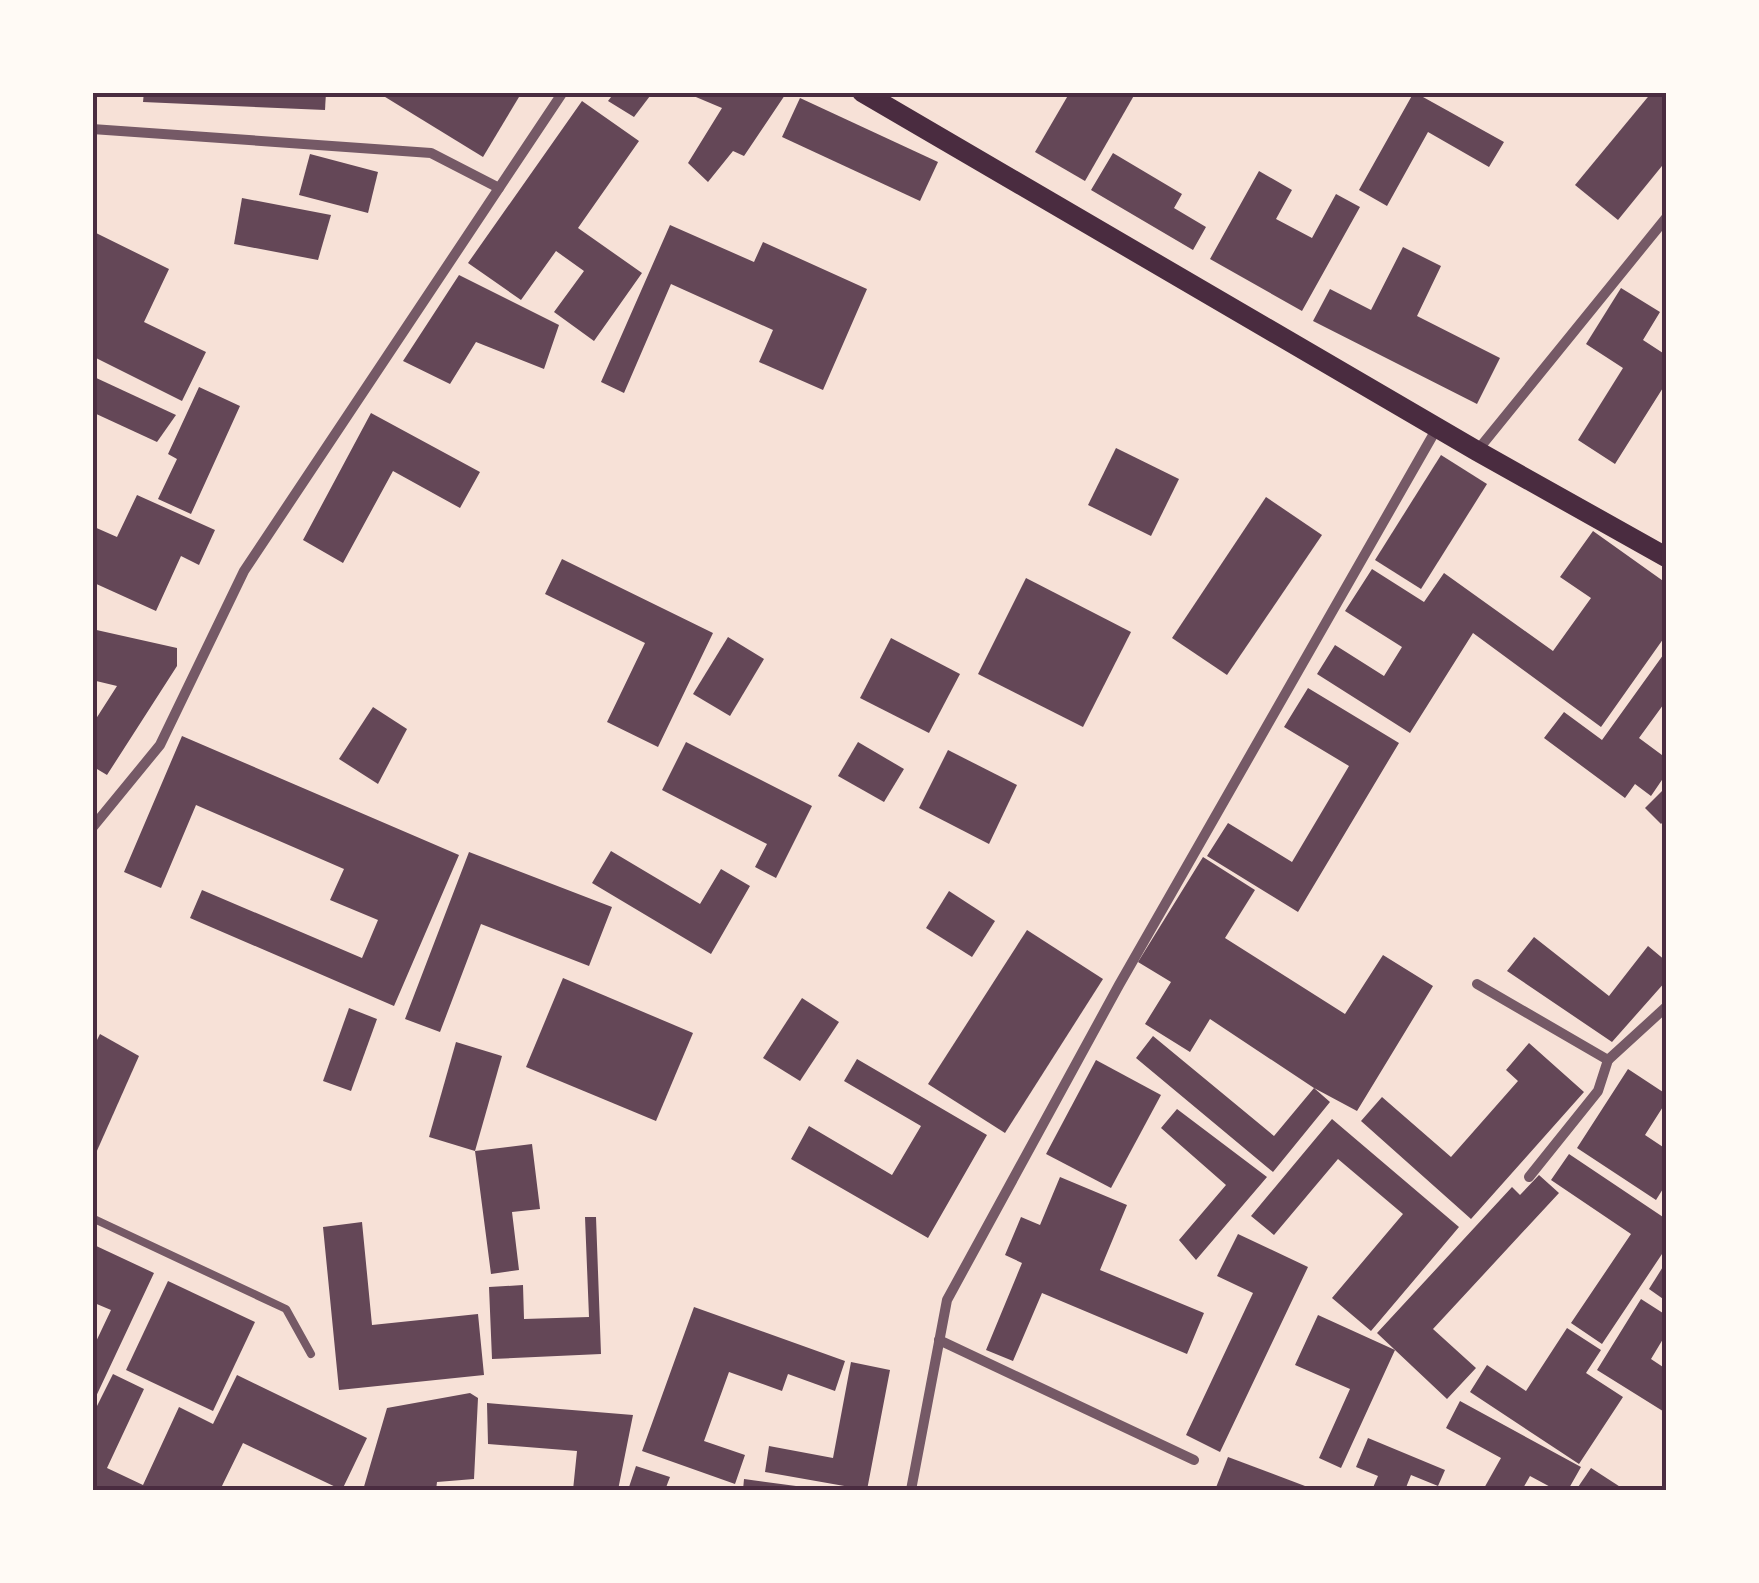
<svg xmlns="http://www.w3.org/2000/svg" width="1759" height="1583" font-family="'Source Serif 4',serif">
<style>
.building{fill:#644757}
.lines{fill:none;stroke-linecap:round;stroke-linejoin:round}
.service{stroke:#755966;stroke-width:8}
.minor{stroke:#755966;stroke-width:10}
.secondary{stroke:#4a2c40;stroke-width:20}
.neatline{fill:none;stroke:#4a2c40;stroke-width:4}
</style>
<rect width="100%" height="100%" fill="#f7e1d7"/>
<g class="building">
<polygon points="144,92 326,92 325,110 143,102"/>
<polygon points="377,92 522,92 483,157"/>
<polygon points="615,92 653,92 634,117 608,101"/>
<polygon points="684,92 787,92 744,156 733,151 708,182 688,163 722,108"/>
<polygon points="1070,92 1136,92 1085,181 1035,152"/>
<polygon points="1414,92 1504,142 1489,167 1428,132 1387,206 1359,190"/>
<polygon points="1652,92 1666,92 1666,161 1618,220 1575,185"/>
<polygon points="800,98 938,162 920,201 782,137"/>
<polygon points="582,101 639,141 578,228 642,273 594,341 554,312 584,271 556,251 521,300 468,263"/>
<polygon points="1113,153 1182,194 1174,208 1206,227 1193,250 1091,190"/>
<polygon points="310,154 378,172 368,213 299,195"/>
<polygon points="1259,171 1292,190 1276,219 1312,238 1336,194 1360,207 1302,311 1210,259"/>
<polygon points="242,198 331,215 318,260 234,244"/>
<polygon points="670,225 754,262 763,242 867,289 823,390 759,362 773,330 671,284 624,393 601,382"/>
<polygon points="92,231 169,269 144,322 206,352 182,401 92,356"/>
<polygon points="1403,247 1441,266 1417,316 1500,358 1477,404 1313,321 1330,289 1371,310"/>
<polygon points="459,275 559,325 544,369 476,342 450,384 403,361"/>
<polygon points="1621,288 1660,312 1643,340 1666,355 1666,383 1615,464 1578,440 1623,368 1586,344"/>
<polygon points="92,376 176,415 157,442 92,412"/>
<polygon points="199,387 240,406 191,514 158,499 177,459 168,454"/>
<polygon points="371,413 480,472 460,508 393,471 343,563 303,540"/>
<polygon points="1116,448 1179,479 1151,536 1088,505"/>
<polygon points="1441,455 1487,484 1421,589 1375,560"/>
<polygon points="137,495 215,530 199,565 181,556 156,611 92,582 92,526 117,537"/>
<polygon points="1266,497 1322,535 1227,675 1172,638"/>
<polygon points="1593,531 1666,583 1666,635 1601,727 1473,633 1410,733 1317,674 1335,645 1384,676 1402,647 1345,611 1372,569 1424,602 1444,573 1553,651 1591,598 1560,577"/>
<polygon points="562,559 713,633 658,747 607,722 645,643 545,594"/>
<polygon points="1026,578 1131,632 1083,727 978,674"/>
<polygon points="92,629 177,648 177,666 107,775 92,766 92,725 117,686 92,680"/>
<polygon points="728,637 764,659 730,716 693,694"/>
<polygon points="891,638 960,674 929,733 860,698"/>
<polygon points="1666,651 1666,701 1639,738 1666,758 1666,774 1651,796 1635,784 1625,798 1544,738 1564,712 1602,740"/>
<polygon points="1308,688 1399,743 1298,912 1207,856 1228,823 1292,862 1349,766 1284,727"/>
<polygon points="373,707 407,729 378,784 339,759"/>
<polygon points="182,736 459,855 394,1006 190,918 202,890 362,958 378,920 330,900 344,869 196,805 161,888 124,872"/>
<polygon points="686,742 812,806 776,878 755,867 767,844 662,790"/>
<polygon points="858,742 904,769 884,802 838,776"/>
<polygon points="948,750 1017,785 989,844 919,808"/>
<polygon points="1666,787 1666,819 1661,824 1645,808"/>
<polygon points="611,851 700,904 721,869 750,886 711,954 592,883"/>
<polygon points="469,852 612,907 589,966 481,924 440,1032 405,1019"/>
<polygon points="1203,857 1255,890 1225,938 1345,1014 1383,955 1433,986 1357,1111 1314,1088 1330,1102 1273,1172 1136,1058 1153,1036 1274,1136 1314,1088 1210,1019 1190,1052 1145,1024 1171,982 1138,962"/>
<polygon points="949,891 995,921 972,957 926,928"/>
<polygon points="1027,930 1103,979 1005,1133 928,1084"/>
<polygon points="1534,937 1609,996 1648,946 1666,961 1666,981 1612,1042 1507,971"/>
<polygon points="563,978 693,1033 656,1121 526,1067"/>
<polygon points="802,998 839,1022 800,1081 763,1058"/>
<polygon points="349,1008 377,1019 351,1091 323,1081"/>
<polygon points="100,1034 139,1056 92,1162 92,1050"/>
<polygon points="456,1042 502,1056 475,1151 429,1137"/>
<polygon points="1529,1043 1584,1092 1471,1219 1361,1121 1382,1097 1451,1157 1518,1081 1506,1070"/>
<polygon points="857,1059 987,1135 928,1238 791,1159 809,1126 892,1175 921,1126 844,1081"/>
<polygon points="1096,1060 1161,1095 1111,1188 1046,1154"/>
<polygon points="1628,1069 1666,1094 1666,1102 1645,1135 1666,1149 1666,1184 1656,1200 1577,1148"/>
<polygon points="1177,1109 1267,1177 1196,1260 1179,1240 1226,1185 1161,1128"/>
<polygon points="1332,1119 1459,1227 1371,1331 1332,1298 1403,1214 1338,1159 1274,1235 1251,1216"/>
<polygon points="532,1144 540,1209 512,1212 519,1270 491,1274 475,1151"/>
<polygon points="1569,1154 1666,1219 1666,1248 1602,1344 1571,1323 1631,1234 1551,1180"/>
<polygon points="1539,1175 1559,1193 1433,1329 1476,1368 1447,1399 1377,1333 1512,1187 1520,1195"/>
<polygon points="1060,1177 1127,1205 1100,1270 1204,1313 1187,1354 1042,1293 1013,1361 986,1350 1022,1263 1005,1255 1021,1217 1040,1225"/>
<polygon points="585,1217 596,1217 601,1354 492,1359 489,1287 523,1285 524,1319 589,1317"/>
<polygon points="362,1222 372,1325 478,1314 484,1375 339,1390 323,1227"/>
<polygon points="1238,1234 1308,1267 1220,1452 1186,1435 1253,1293 1217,1276"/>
<polygon points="92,1244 154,1273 92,1405 92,1350 111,1310 92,1302"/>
<polygon points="1666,1262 1666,1301 1649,1289"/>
<polygon points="168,1281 255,1322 213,1411 126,1370"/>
<polygon points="1641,1299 1666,1315 1666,1334 1651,1359 1666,1369 1666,1413 1597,1370"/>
<polygon points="694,1307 845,1361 835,1391 788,1374 782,1391 729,1372 704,1441 745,1455 735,1484 642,1451"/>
<polygon points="1318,1315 1395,1350 1341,1468 1319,1458 1350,1389 1295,1365"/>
<polygon points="1567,1328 1601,1350 1586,1373 1623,1397 1579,1464 1470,1392 1487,1365 1526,1391"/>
<polygon points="851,1362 890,1370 867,1490 765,1472 769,1446 833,1458"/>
<polygon points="113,1374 144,1389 107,1468 143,1485 179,1407 213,1424 237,1375 367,1438 342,1490 243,1443 220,1490 92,1490 92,1416"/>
<polygon points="470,1393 478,1398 474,1479 437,1482 436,1490 363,1490 387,1408"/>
<polygon points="1460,1401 1581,1467 1568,1490 1556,1490 1530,1476 1522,1490 1483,1490 1501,1458 1446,1428"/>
<polygon points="487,1403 633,1415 618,1490 573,1490 577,1451 488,1444"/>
<polygon points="1368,1438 1445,1470 1438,1486 1411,1475 1405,1490 1372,1490 1378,1476 1356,1467"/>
<polygon points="1228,1457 1305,1486 1304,1490 1215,1490"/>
<polygon points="636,1466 670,1477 665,1490 628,1490"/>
<polygon points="1591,1468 1625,1490 1576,1490"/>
<polygon points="744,1479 811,1488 811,1490 743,1490"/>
</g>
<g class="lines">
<polyline class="service" points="92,1218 286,1309 311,1354"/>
<g class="minor">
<polyline points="92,129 431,153 499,188"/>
<polyline points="1477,451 1666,218"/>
<polyline points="92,828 160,745 244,571 563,92"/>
<polyline points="1477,984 1608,1060 1666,1007"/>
<polyline points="1529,1177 1598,1091 1608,1060"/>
<polyline points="939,1340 1194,1460"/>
<polyline points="911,1490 947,1300 1119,985 1437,428"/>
</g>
<polyline class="secondary" points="862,92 1477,451 1666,557"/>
</g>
<rect width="1759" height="1583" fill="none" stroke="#fffaf5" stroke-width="190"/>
<rect x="95" y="95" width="1569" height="1393" class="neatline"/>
</svg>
